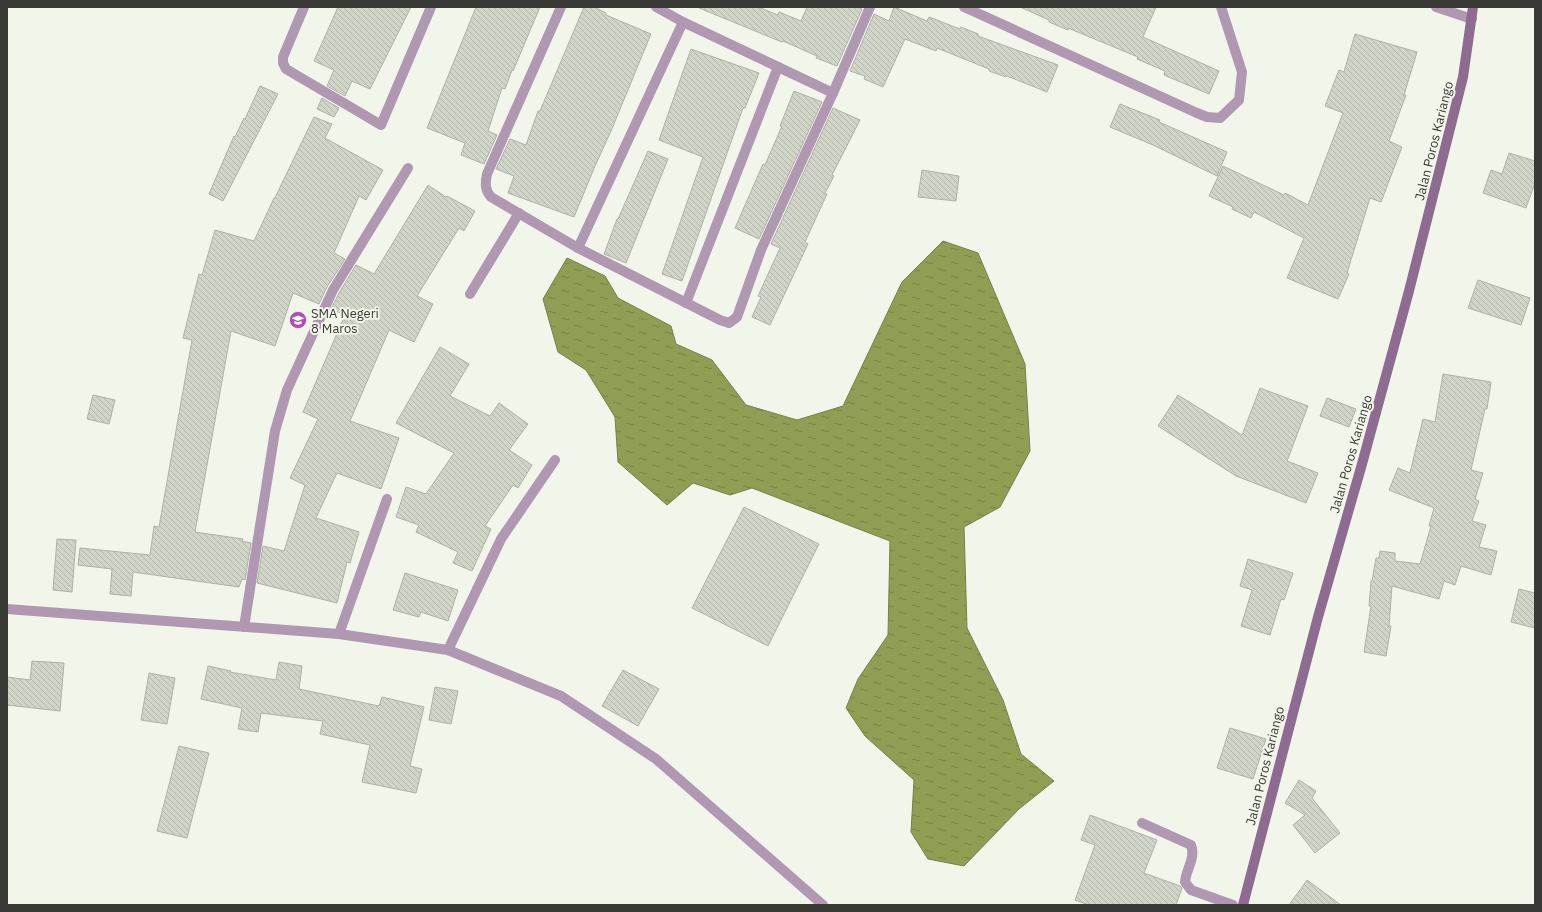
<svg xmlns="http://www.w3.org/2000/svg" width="1542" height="912" font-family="'IBM Plex Sans',sans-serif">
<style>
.water{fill:url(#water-ripples);stroke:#74814a}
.building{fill:url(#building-back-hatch);stroke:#aeb2a6}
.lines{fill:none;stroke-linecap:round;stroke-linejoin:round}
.lane{stroke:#b097b2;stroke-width:10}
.street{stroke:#b097b2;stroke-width:10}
.secondary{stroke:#8e6b91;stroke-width:10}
.labels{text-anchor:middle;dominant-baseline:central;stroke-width:4;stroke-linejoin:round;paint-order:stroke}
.street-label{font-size:13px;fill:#393a35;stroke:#f2f5e9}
.poi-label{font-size:13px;fill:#393a35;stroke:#f2f5e9;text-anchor:start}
</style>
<defs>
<pattern id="water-ripples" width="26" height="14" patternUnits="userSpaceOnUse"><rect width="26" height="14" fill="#8e9f53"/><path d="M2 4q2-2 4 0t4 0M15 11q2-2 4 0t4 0" fill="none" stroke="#758346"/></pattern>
<pattern id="building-back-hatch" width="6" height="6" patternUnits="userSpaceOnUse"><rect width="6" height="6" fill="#d1d5c8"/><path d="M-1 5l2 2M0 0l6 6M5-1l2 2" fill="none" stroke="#b4b8ac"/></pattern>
</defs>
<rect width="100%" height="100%" fill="#f2f5e9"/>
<polygon class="water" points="943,241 978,253 1025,364 1030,451 1000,507 964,527 967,628 1003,700 1021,754 1054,781 1019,809 964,866 928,859 911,832 914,780 865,736 846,708 858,679 888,635 890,541 752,488 730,495 693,483 667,505 618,462 615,417 586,370 558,352 543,299 567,258 605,276 618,298 671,326 676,344 712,360 746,405 797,420 843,406 902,282"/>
<g class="building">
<polygon points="338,7 411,7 370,89 352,81 345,96 327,86 334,70 314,61"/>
<polygon points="476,7 540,7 513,71 512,70 505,89 502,88 488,131 497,135 484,164 461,155 465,143 427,128"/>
<polygon points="584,7 594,7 606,13 606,15 651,34 611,131 595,166 574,217 508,193 514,176 496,169 510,139 526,145 538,111 540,111"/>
<polygon points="699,7 758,7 778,15 779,12 801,21 807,7 857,7 862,9 837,66 816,58 817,56 783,41 782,42 699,8"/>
<polygon points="894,7 927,21 929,17 960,29 961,27 978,34 978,36 1058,65 1047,92 1007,76 1006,77 989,71 989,69 937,48 936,51 905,39 883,87 864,79 865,76 850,71 874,14 889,21"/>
<polygon points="1020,7 1156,7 1143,37 1219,71 1209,94 1164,75 1165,71 1137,59 1138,57 1068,28 1068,30 1049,22 1049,20"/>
<polygon points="1355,34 1417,52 1404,95 1406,95 1389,141 1402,147 1381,202 1370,198 1347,273 1349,274 1338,299 1287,278 1304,238 1254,212 1251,218 1232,209 1233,207 1209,196 1223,166 1284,195 1285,193 1308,205 1343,113 1325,106 1339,70 1344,72"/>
<polygon points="691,49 759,73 745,108 743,108 682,281 662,274 703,157 659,140"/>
<polygon points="260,86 278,94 223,201 209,194 234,136 235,137 244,118 245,119"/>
<polygon points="794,91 822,102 759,239 735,228 763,164 765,165 782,126 780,126"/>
<polygon points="322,98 339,108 334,117 317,109"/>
<polygon points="1120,104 1160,120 1159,122 1227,152 1217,176 1153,145 1110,127"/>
<polygon points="833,108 860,120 832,175 834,176 825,193 827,194 805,242 808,244 770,325 752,317 761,297 758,296 780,248 771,244"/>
<polygon points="314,117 332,124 325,138 383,170 366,200 359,196 334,253 345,259 327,287 319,304 293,293 275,346 231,331 195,532 243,539 242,541 251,543 245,580 242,579 239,587 133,572 131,596 110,594 112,569 78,565 80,548 150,555 154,526 159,527 192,340 183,338 199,274 202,275 215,230 254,241 274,198 275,198 283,181"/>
<polygon points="648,151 668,159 626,263 604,254 617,219 618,219"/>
<polygon points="1509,153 1535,161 1535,183 1526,208 1483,193 1491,170 1502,174"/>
<polygon points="922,170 959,176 956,201 918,197"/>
<polygon points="428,185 446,197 447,196 475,211 464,231 459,228 417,296 433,304 414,342 389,330 350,421 399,438 381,489 337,473 316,518 359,532 350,563 347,562 337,603 257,583 263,546 284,551 305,485 290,478 318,419 303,412 345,315 331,309 339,293 356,265 374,274"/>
<polygon points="1478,280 1530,298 1521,325 1468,308"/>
<polygon points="440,347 469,364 450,396 490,416 499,403 528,424 509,450 532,465 518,488 513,485 485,526 491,529 472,571 453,563 458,552 416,532 419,525 396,517 406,487 426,494 454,453 396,423"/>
<polygon points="1443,374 1491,382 1487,409 1485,409 1471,470 1483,473 1475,499 1479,501 1472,521 1486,525 1479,547 1497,551 1491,575 1461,566 1455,585 1444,581 1439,599 1392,586 1389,626 1391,626 1386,656 1364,652 1371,606 1369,606 1371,581 1372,581 1376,558 1379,558 1380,551 1395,553 1395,561 1420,564 1431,526 1429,526 1434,508 1389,490 1398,468 1410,473 1423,419 1435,422"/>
<polygon points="1260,388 1308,406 1287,461 1318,473 1306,503 1236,476 1158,426 1178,395 1242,435"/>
<polygon points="93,395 115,400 109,424 87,419"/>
<polygon points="1327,398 1356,409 1349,427 1320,416"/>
<polygon points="744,507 819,544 768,646 692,608"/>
<polygon points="57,539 76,540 72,592 53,590"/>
<polygon points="1248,559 1293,573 1284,600 1281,599 1270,635 1241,626 1252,590 1240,586"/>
<polygon points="405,573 458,590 448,621 421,612 419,617 393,610"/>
<polygon points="1519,589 1535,593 1535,628 1511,622"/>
<polygon points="32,661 64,663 60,711 7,705 7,677 30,680"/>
<polygon points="279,662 302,666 299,689 379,706 382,697 424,707 410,766 422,769 416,793 362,782 370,745 320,734 323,721 261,713 258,732 238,729 242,708 201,699 208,666 231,671 230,672 276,680"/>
<polygon points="623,670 659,689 638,726 602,706"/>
<polygon points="149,673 175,678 167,724 141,720"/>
<polygon points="435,687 458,691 451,724 429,720"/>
<polygon points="1230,728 1266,739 1253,779 1217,768"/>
<polygon points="179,746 209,753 187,838 157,831"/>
<polygon points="1299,780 1316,791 1312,798 1340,833 1315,853 1293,825 1305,815 1285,803"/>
<polygon points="1090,815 1157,840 1144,873 1180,886 1182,888 1176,905 1089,905 1075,900 1095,845 1081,840"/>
<polygon points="1307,880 1341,905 1289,905"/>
</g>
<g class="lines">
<g class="lane">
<polyline points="244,627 275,431 287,390 333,290 408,168"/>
<path d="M1142,823L1191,845C1196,858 1186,869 1185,882L1191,890L1233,905"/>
</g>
<g class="street">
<polyline points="304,7 283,57 283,63 286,69 381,125 431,7"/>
<path d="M561,7L487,174C485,184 485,190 491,197L578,248L720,320L729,323L737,317L761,250L833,93L870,7"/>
<polyline points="656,7 683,22 833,93"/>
<polyline points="964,7 1197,113 1207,117 1220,118 1239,100 1242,72 1221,7"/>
<polyline points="1436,7 1472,19"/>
<polyline points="578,248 683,22"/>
<polyline points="470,294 519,213"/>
<polyline points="686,303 778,67"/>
<polyline points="7,609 339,634 448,650 561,696 656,759 823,905"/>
<polyline points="339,634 387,499"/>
<polyline points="448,650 501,539 555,460"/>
</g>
<polyline class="secondary" points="1243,905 1318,617 1362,464 1409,291 1463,77 1473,7"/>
</g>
<defs>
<symbol id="school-disc" viewBox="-11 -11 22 22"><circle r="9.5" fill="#ad4eb7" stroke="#f2f5e9"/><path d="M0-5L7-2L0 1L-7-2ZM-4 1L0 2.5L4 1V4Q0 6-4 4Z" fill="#fff"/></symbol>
</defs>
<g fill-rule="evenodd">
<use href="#school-disc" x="288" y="310" width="20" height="20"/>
</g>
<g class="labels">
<g class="street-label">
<text transform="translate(1434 141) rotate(-76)">Jalan Poros Kariango</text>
<text transform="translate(1351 454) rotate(-74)">Jalan Poros Kariango</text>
<text transform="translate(1265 766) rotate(-76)">Jalan Poros Kariango</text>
</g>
<g class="poi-label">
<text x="311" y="313">SMA Negeri<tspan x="311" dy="15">8 Maros</tspan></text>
</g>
</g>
<rect width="1542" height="912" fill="none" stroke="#393a35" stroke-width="16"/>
</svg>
